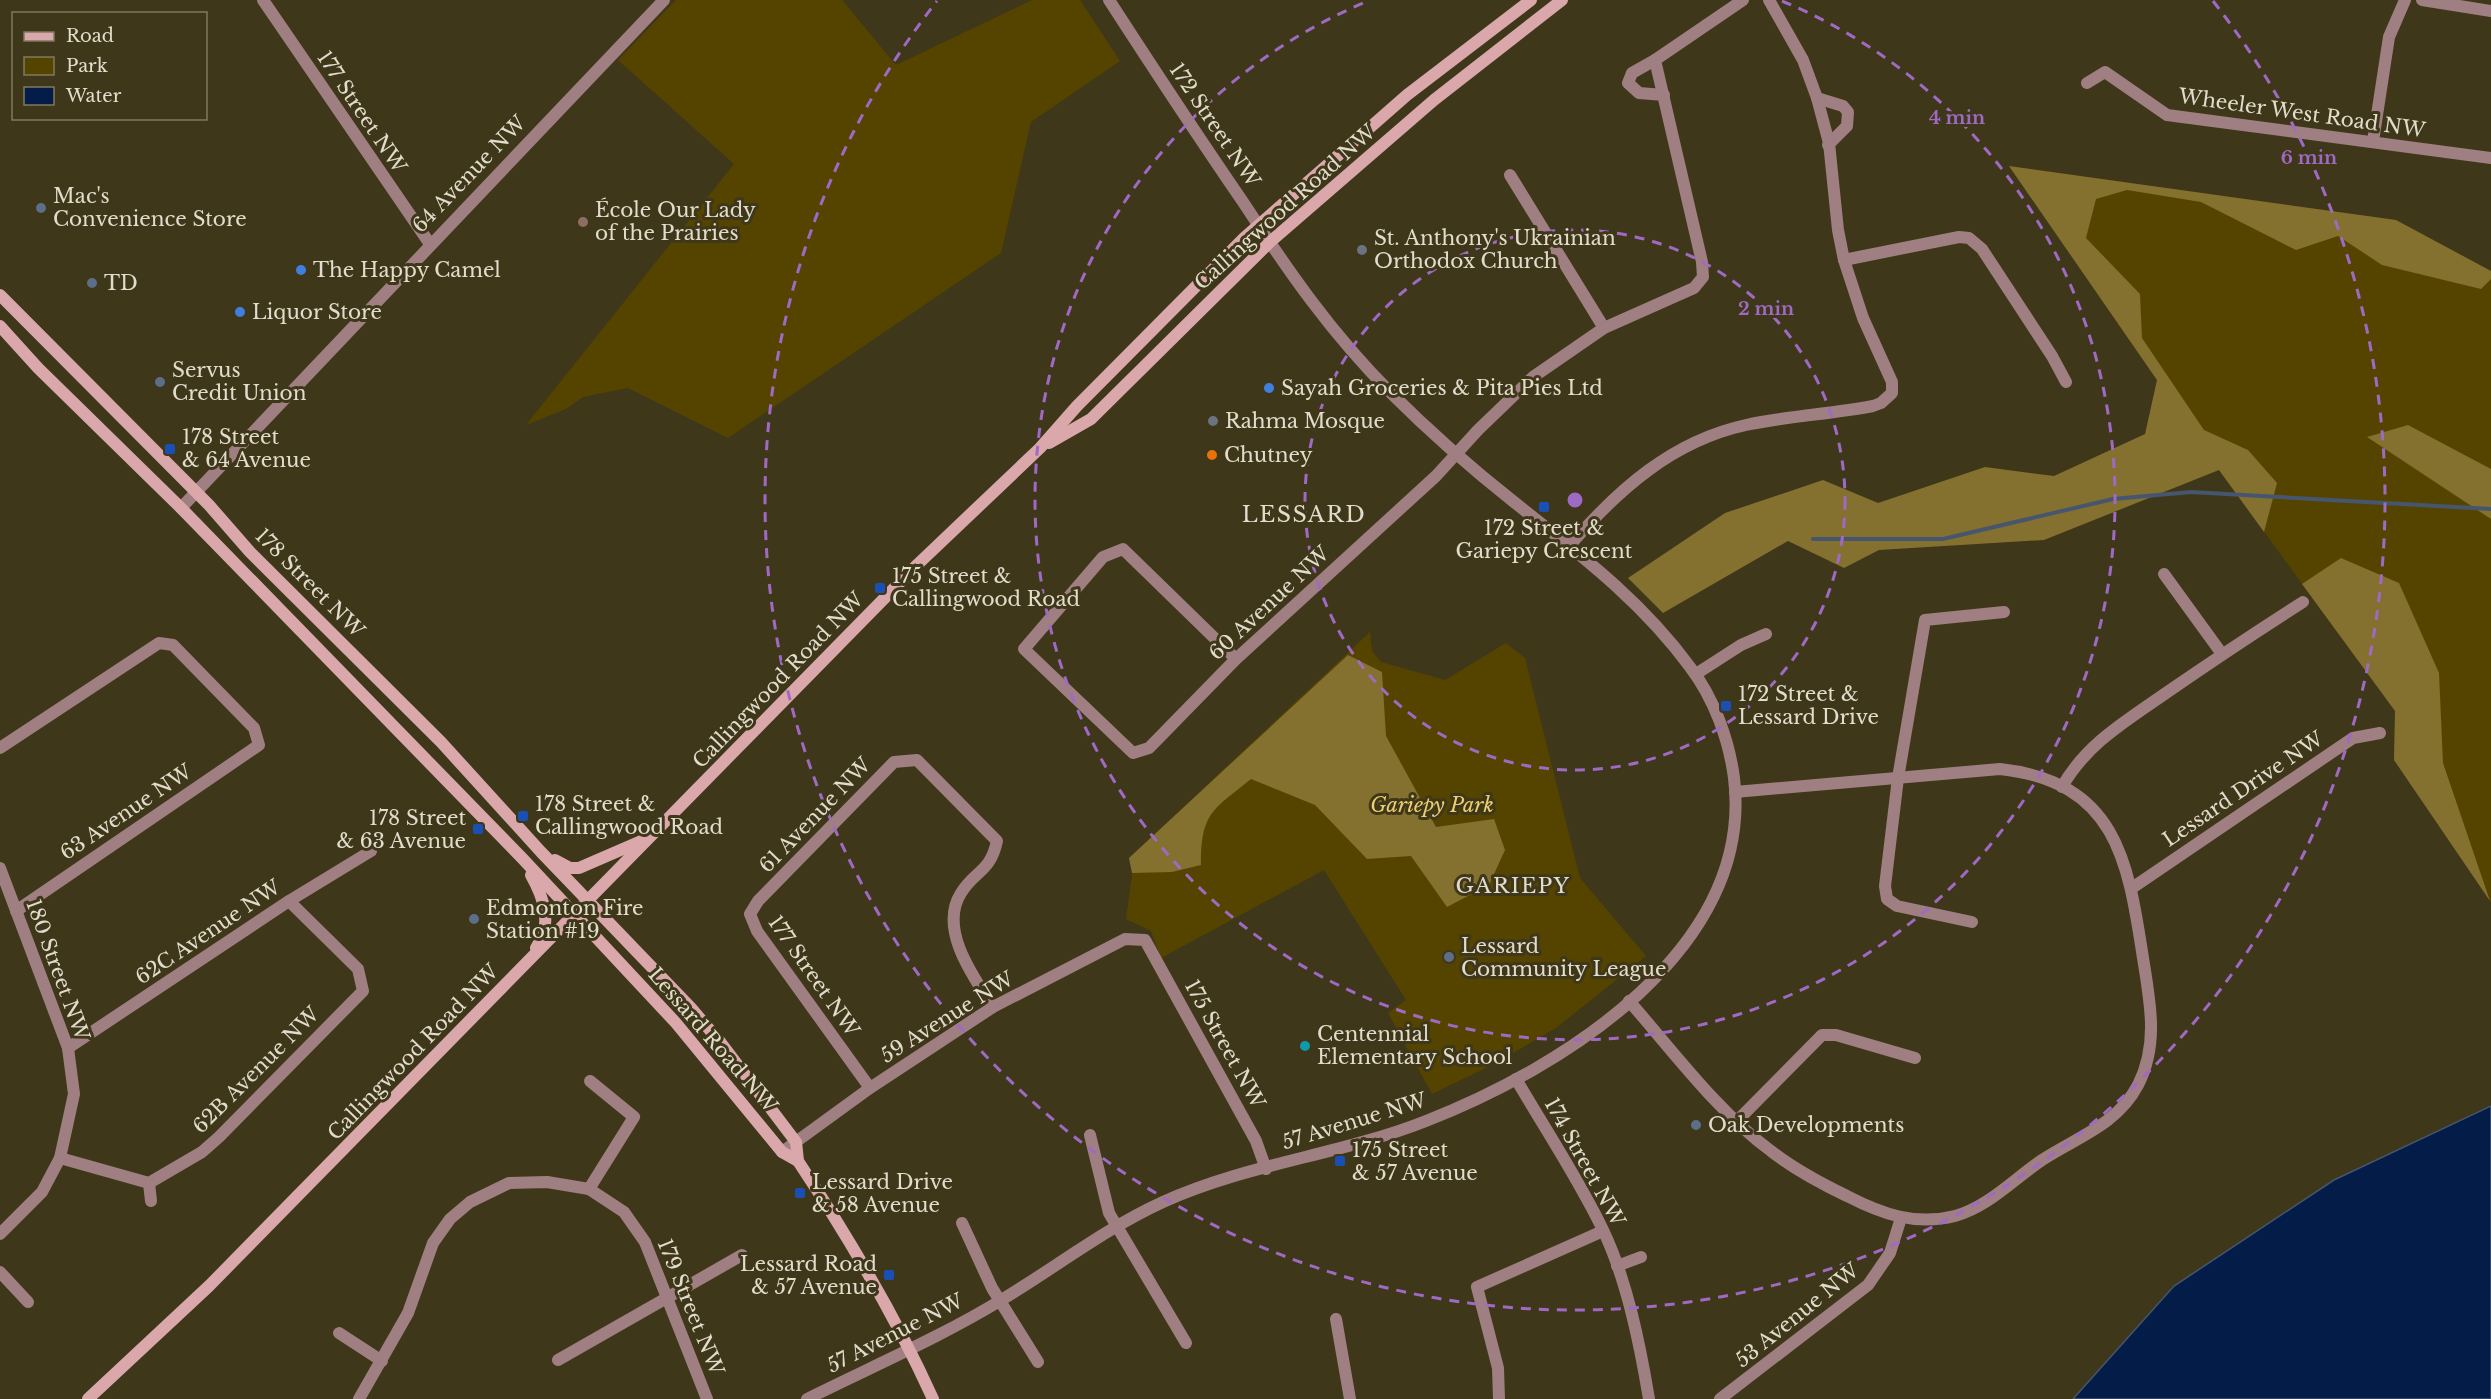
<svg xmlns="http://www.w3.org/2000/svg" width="2491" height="1399" font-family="'Libre Baskerville',serif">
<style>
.green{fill:#540}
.forest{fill:#84702f}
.water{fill:#041c48;stroke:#46566f;stroke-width:1.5}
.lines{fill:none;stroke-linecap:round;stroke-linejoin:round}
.stream{stroke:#46566f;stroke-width:4}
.minor{stroke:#9f7f81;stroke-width:12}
.tertiary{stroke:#9f7f81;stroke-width:12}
.secondary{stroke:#daa7aa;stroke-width:12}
.ring{fill:none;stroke:#9f6ac3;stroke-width:3;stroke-dasharray:10 8}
.service-dot{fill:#5c6f8a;stroke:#3f371a;stroke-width:2}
.education-dot{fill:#8d6e63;stroke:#3f371a;stroke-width:2}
.worship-dot{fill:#6b7280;stroke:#3f371a;stroke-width:2}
.shop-dot{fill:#3f7fe0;stroke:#3f371a;stroke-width:2}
.transit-dot{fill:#1a4fb4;stroke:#3f371a;stroke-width:2}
.food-dot{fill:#e8710a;stroke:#3f371a;stroke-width:2}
.culture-dot{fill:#0f9aa8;stroke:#3f371a;stroke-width:2}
.labels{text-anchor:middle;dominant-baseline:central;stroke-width:6;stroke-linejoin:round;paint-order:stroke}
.street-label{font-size:20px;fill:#e1dccb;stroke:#3f371a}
.poi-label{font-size:20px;fill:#e1dccb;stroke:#3f371a;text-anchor:start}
.park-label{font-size:20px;font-style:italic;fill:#eccf71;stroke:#3f371a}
.neighbourhood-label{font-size:21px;letter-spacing:1.5px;fill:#e1dccb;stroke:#3f371a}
.quarter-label{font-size:22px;letter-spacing:1.5px;fill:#e1dccb;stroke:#3f371a}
.centre{fill:#9f6ac3;stroke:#3f371a;stroke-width:3}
.ring-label{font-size:18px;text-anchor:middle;font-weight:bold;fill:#9f6ac3;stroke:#3f371a;stroke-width:6;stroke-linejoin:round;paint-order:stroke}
</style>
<rect width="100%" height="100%" fill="#3f371a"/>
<g class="green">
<polygon points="676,0 842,0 896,65 1032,0 1080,0 1120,61 1031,122 1001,253 728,438 628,388 583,397 566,409 526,425 734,164 618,60"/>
<polygon points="2009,166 2396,220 2491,271 2491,902 2394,760 2395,711 2219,470"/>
<polygon points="1370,632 1372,651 1381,662 1445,680 1506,643 1525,658 1580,878 1646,956 1556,1028 1494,1064 1432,1094 1388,1013 1406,1000 1324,870 1161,958 1151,931 1126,919 1132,874 1129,858"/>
</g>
<g class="forest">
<polygon points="2009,166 2396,220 2491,271 2491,279 2481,289 2382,265 2338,236 2296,250 2201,202 2127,190 2096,199 2086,238 2140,294 2142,338 2204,430 2248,450 2277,483 2264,532 2219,470 2044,540 1879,550 1844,568 1788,541 1663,613 1628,578 1725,513 1823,480 1878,503 1985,467 2054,476 2145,434 2157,380"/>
<polygon points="2408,425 2491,469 2491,519 2367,437"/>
<polygon points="2341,558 2399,583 2439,673 2443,763 2490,901 2394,760 2395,711 2302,584"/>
<path d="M1348,655L1382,672L1386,736L1436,827L1494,819L1505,850L1489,885L1447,907L1411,856L1367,859L1315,805L1251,779C1213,810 1201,812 1201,865L1172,872L1132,873L1129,858Z"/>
</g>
<polygon class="water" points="2491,1106 2491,1399 2073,1399 2174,1286 2334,1180"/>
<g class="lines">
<polyline class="stream" points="1813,539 1943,539 2113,499 2191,492 2491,509"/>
<g class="minor">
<polyline points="263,0 430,244"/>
<polyline points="2422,0 2491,11"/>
<polyline points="1655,60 1632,73 1628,83 1639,93 1664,95"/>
<polyline points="2087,83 2105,72 2167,115 2491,158"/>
<polyline points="1817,98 1843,106 1848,112 1847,126 1828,145"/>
<polyline points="2373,141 2389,37 2405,0"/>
<polyline points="1510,175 1604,328"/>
<polyline points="1844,260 1959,237 1969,238 1982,249 2052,356 2066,382"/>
<path d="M1570,545C1618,490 1672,441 1746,425C1788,416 1831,414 1873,406L1881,403L1892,393V382L1863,318L1844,260L1838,230L1829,143L1817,98L1803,60L1769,0"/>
<polyline points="2164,574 2222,654"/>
<polyline points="1236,659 1123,549 1103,557 1024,649 1133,753 1149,748 1236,659 1436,476 1478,430 1533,377 1604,328 1694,288 1703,277 1702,262 1655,60 1743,0"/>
<polyline points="1696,674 1741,645 1766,634"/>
<polyline points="0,748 159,643 173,645 254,728 259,745 16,911"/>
<path d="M2062,787C2086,744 2126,721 2166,693C2211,662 2256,632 2303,602"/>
<polyline points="2132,888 2353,738 2380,733"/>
<polyline points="1972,922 1897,906 1887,899 1885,886 1898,778 1925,620 2004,612"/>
<path d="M1629,1001C1673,1051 1718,1112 1771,1151C1794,1169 1820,1183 1847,1196C1882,1214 1915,1226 1955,1216C1988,1207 2014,1179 2042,1160C2077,1137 2117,1125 2138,1085C2159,1044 2150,1002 2143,958C2128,861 2117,782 2000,769L1735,792"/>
<polyline points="68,1048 289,901 371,851"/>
<path d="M1516,1079C1545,1129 1578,1178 1603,1230C1627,1280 1640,1345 1649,1399"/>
<path d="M870,1088L757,931L750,914L758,901L894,762L917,760L997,841C990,873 975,870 961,893C938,929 974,978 993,1007"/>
<polyline points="1736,1122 1822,1035 1836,1035 1915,1058"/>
<polyline points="1090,1135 1109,1213 1186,1343"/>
<polyline points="782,1152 870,1088 993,1007 1125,939 1145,940 1256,1141 1266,1169"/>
<polyline points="60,1158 149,1183 202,1152 219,1137 363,991 358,969 289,901"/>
<polyline points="149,1183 151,1201"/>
<polyline points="589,1189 634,1117 590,1081"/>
<polyline points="962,1223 992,1288 1038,1362"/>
<polyline points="1617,1266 1641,1257"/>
<polyline points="0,1272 28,1302"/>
<polyline points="1336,1319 1350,1399"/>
<polyline points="339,1333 382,1361"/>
<polyline points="558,1360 742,1255"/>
<polyline points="359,1399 408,1313 433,1243 450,1219 470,1202 509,1183 547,1182 589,1189 624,1212 645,1242 707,1399"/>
<polyline points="1499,1399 1498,1368 1477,1287 1603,1231"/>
<polyline points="1720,1399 1868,1285 1890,1253 1901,1218"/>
</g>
<g class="tertiary">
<polyline points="181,508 664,0"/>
<polyline points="0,868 68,1048 74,1094 60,1158 42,1192 0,1234"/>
<path d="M807,1399C873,1366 941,1337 1003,1299C1056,1267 1106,1228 1163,1202C1246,1164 1340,1155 1426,1121C1562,1068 1755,949 1734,778C1729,740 1714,698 1690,667C1641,600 1578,553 1514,502C1471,468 1430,432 1391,393C1331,333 1289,272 1243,202C1197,135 1153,68 1109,0"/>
</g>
<g class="secondary">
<path d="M0,295L209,505L250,552L441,742L541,852L691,1008L721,1043L796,1142L798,1161C849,1238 895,1315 933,1399"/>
<polyline points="0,326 38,368 181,508 522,858 676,1023 782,1152 798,1161"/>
<polyline points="1049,443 1091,419 1270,242 1434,100 1562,0"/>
<polyline points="555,860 570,868 579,868 646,839"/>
<path d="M531,875C544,898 553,924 536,948"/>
<polyline points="88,1399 209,1286 918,564 1040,448 1077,406 1244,238 1407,95 1531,0"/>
</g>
</g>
<g class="ring">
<circle cx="1575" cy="500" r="270"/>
<path d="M1782 1A540 540 0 1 1 1368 1"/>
<path d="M2213 1A810 810 0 1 1 937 1"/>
</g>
<g class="service-dot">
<circle cx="41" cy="208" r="6"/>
<circle cx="92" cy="283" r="6"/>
<circle cx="160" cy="382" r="6"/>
<circle cx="474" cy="919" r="6"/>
<circle cx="1449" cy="957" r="6"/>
<circle cx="1696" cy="1125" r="6"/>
</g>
<circle class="education-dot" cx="583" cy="222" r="6"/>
<g class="worship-dot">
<circle cx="1362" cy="250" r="6"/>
<circle cx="1213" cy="421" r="6"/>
</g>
<g class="shop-dot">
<circle cx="301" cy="270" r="6"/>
<circle cx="240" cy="312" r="6"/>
<circle cx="1269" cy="388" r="6"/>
</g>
<g class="transit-dot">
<rect x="164" y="443" width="12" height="12" rx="3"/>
<rect x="1538" y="501" width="12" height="12" rx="3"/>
<rect x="874" y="582" width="12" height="12" rx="3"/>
<rect x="1720" y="700" width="12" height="12" rx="3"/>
<rect x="517" y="810" width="12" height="12" rx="3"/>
<rect x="472" y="823" width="12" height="12" rx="3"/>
<rect x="1334" y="1155" width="12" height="12" rx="3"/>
<rect x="794" y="1187" width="12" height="12" rx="3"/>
<rect x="883" y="1269" width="12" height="12" rx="3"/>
</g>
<circle class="food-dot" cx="1212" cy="455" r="6"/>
<circle class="culture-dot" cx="1305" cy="1046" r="6"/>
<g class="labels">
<g class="street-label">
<text transform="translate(362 112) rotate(56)">177 Street NW</text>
<text transform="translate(2302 113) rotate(8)">Wheeler West Road NW</text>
<text transform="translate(1215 125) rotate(56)">172 Street NW</text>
<text transform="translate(469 174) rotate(-46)">64 Avenue NW</text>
<text transform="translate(1285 207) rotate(-42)">Callingwood Road NW</text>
<text transform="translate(310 583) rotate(45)">178 Street NW</text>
<text transform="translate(1269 603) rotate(-43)">60 Avenue NW</text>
<text transform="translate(778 680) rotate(-46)">Callingwood Road NW</text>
<text transform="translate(2243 789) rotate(-34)">Lessard Drive NW</text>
<text transform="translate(126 812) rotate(-34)">63 Avenue NW</text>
<text transform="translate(815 815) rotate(-46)">61 Avenue NW</text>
<text transform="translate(208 932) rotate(-34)">62C Avenue NW</text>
<text transform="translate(58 970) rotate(70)">180 Street NW</text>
<text transform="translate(814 976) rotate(55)">177 Street NW</text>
<text transform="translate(947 1017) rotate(-32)">59 Avenue NW</text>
<text transform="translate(713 1040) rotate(49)">Lessard Road NW</text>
<text transform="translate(1225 1044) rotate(61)">175 Street NW</text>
<text transform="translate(413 1052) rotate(-46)">Callingwood Road NW</text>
<text transform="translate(256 1070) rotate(-45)">62B Avenue NW</text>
<text transform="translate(1354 1121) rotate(-17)">57 Avenue NW</text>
<text transform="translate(1585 1162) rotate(61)">174 Street NW</text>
<text transform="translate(691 1307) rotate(68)">179 Street NW</text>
<text transform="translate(1797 1315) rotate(-39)">53 Avenue NW</text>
<text transform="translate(895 1333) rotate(-27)">57 Avenue NW</text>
</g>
<g class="poi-label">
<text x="53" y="196">Mac's<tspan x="53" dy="23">Convenience Store</tspan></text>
<text x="595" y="210">École Our Lady<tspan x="595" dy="23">of the Prairies</tspan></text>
<text x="1374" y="238">St. Anthony's Ukrainian<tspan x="1374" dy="23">Orthodox Church</tspan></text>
<text x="313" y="270">The Happy Camel</text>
<text x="104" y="283">TD</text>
<text x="252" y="312">Liquor Store</text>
<text x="172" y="370">Servus<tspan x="172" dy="23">Credit Union</tspan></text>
<text x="1281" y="388">Sayah Groceries &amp; Pita Pies Ltd</text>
<text x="1225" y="421">Rahma Mosque</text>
<text x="182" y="437">178 Street<tspan x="182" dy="23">&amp; 64 Avenue</tspan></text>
<text x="1224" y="455">Chutney</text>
<text x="1544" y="528" text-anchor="middle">172 Street &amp;<tspan x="1544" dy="23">Gariepy Crescent</tspan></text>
<text x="892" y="576">175 Street &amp;<tspan x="892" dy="23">Callingwood Road</tspan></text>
<text x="1738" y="694">172 Street &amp;<tspan x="1738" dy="23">Lessard Drive</tspan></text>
<text x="535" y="804">178 Street &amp;<tspan x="535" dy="23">Callingwood Road</tspan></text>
<text x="466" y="818" text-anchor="end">178 Street<tspan x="466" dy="23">&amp; 63 Avenue</tspan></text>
<text x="486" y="908">Edmonton Fire<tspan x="486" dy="23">Station #19</tspan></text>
<text x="1461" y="946">Lessard<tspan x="1461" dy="23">Community League</tspan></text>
<text x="1317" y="1034">Centennial<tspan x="1317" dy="23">Elementary School</tspan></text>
<text x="1708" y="1125">Oak Developments</text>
<text x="1352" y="1150">175 Street<tspan x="1352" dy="23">&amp; 57 Avenue</tspan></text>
<text x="812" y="1182">Lessard Drive<tspan x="812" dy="23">&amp; 58 Avenue</tspan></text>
<text x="877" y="1264" text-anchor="end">Lessard Road<tspan x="877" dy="23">&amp; 57 Avenue</tspan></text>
</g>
<g class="park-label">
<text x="1432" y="805">Gariepy Park</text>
</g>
<g class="neighbourhood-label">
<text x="1513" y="886">GARIEPY</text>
</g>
<g class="quarter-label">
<text x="1304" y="514">LESSARD</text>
</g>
</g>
<circle cx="1575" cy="500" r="9" class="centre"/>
<g class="ring-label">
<text x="1957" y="124">4 min</text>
<text x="2309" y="164">6 min</text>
<text x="1766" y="315">2 min</text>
</g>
<rect x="12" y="12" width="195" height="108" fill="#3f371a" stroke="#807961" stroke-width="1.5"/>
<rect x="24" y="32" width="30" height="9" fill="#daa7aa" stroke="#807961" stroke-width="1.5"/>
<text x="66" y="42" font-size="18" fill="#e1dccb">Road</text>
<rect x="24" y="57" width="30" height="18" fill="#554400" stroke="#807961" stroke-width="1.5"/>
<text x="66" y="72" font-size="18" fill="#e1dccb">Park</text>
<rect x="24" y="87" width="30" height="18" fill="#041c48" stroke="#807961" stroke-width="1.5"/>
<text x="66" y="102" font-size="18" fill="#e1dccb">Water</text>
</svg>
